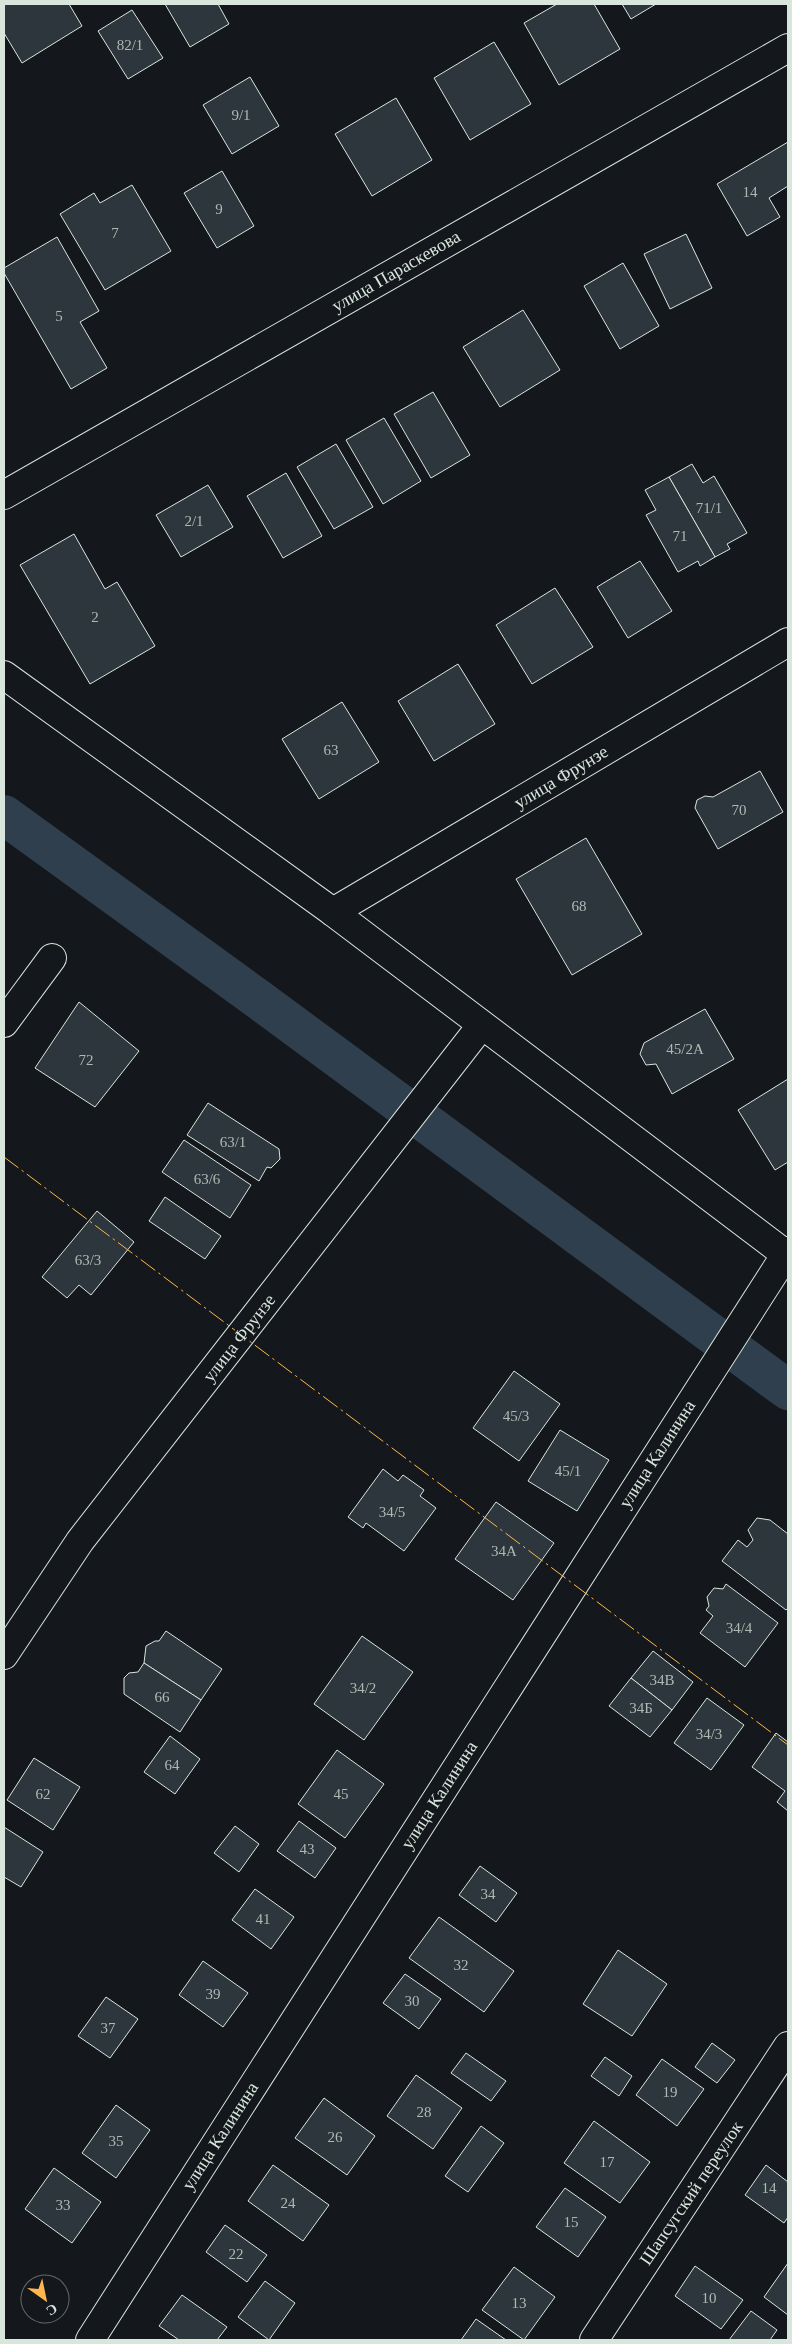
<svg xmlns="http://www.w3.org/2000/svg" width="792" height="2344" font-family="'Times New Roman',serif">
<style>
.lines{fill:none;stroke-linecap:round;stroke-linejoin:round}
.canal{stroke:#2f3f4d;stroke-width:40}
.building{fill:#2c363c;stroke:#d8e6dc}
.minor-casing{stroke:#d8e6dc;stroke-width:30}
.minor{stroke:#14181c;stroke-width:28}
.power{stroke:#ffb74d;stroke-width:1;stroke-dasharray:18 4 2.5 4;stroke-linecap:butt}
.labels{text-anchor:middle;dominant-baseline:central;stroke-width:4;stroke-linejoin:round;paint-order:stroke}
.number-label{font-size:15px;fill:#adbab4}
.street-label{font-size:18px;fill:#d8e6dc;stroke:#14181c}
</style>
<rect width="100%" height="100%" fill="#14181c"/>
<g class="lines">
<polyline class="canal" points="4,815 258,999 788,1390"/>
</g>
<g class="building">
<polygon points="4,4 69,4 82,26 22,63 4,33"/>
<polygon points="165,4 218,4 229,24 190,47"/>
<polygon points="557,4 594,4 620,49 559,85 524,23"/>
<polygon points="622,4 656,4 631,19"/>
<polygon points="132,10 163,58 128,79 98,31"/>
<polygon points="494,42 531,104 470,140 434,78"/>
<polygon points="250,77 279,126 232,154 203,105"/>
<polygon points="396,98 432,160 372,196 335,134"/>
<polygon points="788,142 788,186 769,198 780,217 747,236 717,184"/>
<polygon points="222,171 254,226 217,248 184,193"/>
<polygon points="132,185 171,251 105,290 60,214 94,193 100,203"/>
<polygon points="686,234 712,288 670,309 644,254"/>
<polygon points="57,237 99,311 80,322 107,368 71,389 4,273 4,268"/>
<polygon points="623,263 659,326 620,349 584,286"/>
<polygon points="523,310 560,370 500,407 463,347"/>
<polygon points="433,392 470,455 431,478 394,414"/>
<polygon points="384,418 421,481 383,504 346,440"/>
<polygon points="336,444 373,507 334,529 297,467"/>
<polygon points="692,464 703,483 714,476 747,533 727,544 730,549 715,557 669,477"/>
<polygon points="286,473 322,536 283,558 247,496"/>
<polygon points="669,477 715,557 700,566 698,561 678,572 646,515 656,510 645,490"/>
<polygon points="208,485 233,527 181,557 156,515"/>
<polygon points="74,534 105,589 117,582 155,646 90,684 20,565"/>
<polygon points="640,561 672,611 628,638 597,587"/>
<polygon points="555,588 593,647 532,684 496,625"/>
<polygon points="458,664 495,724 434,761 398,701"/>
<polygon points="342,702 379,762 319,799 282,739"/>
<polygon points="760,771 783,812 718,849 695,808 697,800 705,796 713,797"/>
<polygon points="586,838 642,934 572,975 516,879"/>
<polygon points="79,1002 139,1051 95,1107 35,1068"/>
<polygon points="705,1009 734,1059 672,1094 656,1064 646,1065 640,1054 644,1043"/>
<polygon points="788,1079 788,1162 775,1170 738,1110"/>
<polygon points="208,1103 279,1149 280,1159 271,1168 267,1167 259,1181 187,1135"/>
<polygon points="184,1140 251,1185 230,1218 162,1172"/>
<polygon points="165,1197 221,1236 205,1259 149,1221"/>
<polygon points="97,1211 134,1242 91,1295 79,1285 67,1298 42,1277"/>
<polygon points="514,1371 560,1404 519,1461 473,1428"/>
<polygon points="560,1430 609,1460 577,1511 528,1481"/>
<polygon points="383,1469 398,1481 403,1475 424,1490 420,1496 436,1508 404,1551 366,1523 363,1528 348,1517"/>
<polygon points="496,1502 554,1543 513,1600 455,1559"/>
<polygon points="757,1518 770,1520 788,1534 788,1608 786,1610 722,1561 738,1540 747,1547 753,1540 748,1530"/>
<polygon points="726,1584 778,1623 745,1667 700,1633 713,1616 706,1610 709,1606 707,1597 714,1588 723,1589"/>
<polygon points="166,1631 222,1669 201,1700 144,1663 146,1646 155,1641 159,1641"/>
<polygon points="362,1636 413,1672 364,1740 314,1704"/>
<polygon points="653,1651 693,1682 672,1710 631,1678"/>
<polygon points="144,1663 201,1700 180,1732 124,1694 124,1678 129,1673 138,1672"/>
<polygon points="631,1678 672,1710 650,1737 609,1706"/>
<polygon points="707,1698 744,1725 711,1770 674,1743"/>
<polygon points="776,1733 788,1742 788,1811 777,1802 785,1791 752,1767"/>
<polygon points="170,1736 200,1759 175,1794 144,1772"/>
<polygon points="337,1750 384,1784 345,1838 298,1804"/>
<polygon points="34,1758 80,1787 53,1830 7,1800"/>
<polygon points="299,1821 336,1848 315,1878 277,1851"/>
<polygon points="235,1826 259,1844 239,1872 214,1853"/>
<polygon points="4,1827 43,1852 21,1887 4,1877"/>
<polygon points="480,1866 517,1893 496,1922 459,1895"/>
<polygon points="255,1889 294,1917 271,1949 232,1920"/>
<polygon points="439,1917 514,1971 484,2012 409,1958"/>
<polygon points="618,1950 667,1984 632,2036 583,2004"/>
<polygon points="203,1961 248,1993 223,2027 179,1995"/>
<polygon points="405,1974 441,1999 419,2029 383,2003"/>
<polygon points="106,1997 138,2019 110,2058 78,2036"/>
<polygon points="712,2043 735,2060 717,2083 695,2067"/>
<polygon points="466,2053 506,2081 491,2101 451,2073"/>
<polygon points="605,2057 632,2076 619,2096 591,2076"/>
<polygon points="662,2059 704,2089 677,2126 636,2095"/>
<polygon points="416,2075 462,2108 433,2149 387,2116"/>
<polygon points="324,2098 375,2136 347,2175 295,2138"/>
<polygon points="116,2105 150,2130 116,2178 82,2153"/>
<polygon points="594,2121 650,2162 620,2203 564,2163"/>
<polygon points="481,2126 504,2143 468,2192 445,2176"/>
<polygon points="273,2165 329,2205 303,2241 248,2201"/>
<polygon points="766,2165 788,2182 788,2217 784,2223 745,2195"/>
<polygon points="54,2168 101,2202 72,2243 25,2209"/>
<polygon points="565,2188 606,2217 578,2257 536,2227"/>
<polygon points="225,2225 267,2255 247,2282 206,2252"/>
<polygon points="788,2263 788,2315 764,2297"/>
<polygon points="695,2266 743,2300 721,2329 675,2296"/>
<polygon points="514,2267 555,2297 524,2340 482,2310"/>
<polygon points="265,2281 295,2303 269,2340 238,2317"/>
<polygon points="182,2295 227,2327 217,2340 179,2340 159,2326"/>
<polygon points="751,2311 777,2330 770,2340 729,2340"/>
<polygon points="476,2319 506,2340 461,2340"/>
</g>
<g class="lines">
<defs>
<g id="minor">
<polyline points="4,495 788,48"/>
<polyline points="4,675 333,912 788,1256"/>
<polyline points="333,912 788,642"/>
<polyline points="4,1023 52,958"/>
<polyline points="4,1655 80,1541 481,1026"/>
<polyline points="90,2340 788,1251"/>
<polyline points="594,2340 788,2046"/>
</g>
</defs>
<use href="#minor" class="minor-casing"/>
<use href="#minor" class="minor"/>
<polyline class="power" points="4,1157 788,1745"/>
</g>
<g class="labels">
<g class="number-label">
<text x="130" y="45">82/1</text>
<text x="241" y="115">9/1</text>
<text x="750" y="192">14</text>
<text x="219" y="209">9</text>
<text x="115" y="233">7</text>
<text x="59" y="316">5</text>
<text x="709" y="508">71/1</text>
<text x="194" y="521">2/1</text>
<text x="680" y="536">71</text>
<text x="95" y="617">2</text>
<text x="331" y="750">63</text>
<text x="739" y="810">70</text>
<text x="579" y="906">68</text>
<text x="685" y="1049">45/2А</text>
<text x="86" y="1060">72</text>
<text x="233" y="1142">63/1</text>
<text x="207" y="1179">63/6</text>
<text x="88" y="1260">63/3</text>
<text x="516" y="1416">45/3</text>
<text x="568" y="1471">45/1</text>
<text x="392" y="1512">34/5</text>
<text x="504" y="1551">34А</text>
<text x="739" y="1628">34/4</text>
<text x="662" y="1680">34В</text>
<text x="363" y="1688">34/2</text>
<text x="162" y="1697">66</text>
<text x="641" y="1708">34Б</text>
<text x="709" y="1734">34/3</text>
<text x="172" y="1765">64</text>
<text x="43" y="1794">62</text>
<text x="341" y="1794">45</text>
<text x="307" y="1849">43</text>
<text x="488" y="1894">34</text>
<text x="263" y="1919">41</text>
<text x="461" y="1965">32</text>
<text x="213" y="1994">39</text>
<text x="412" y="2001">30</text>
<text x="108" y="2028">37</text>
<text x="670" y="2092">19</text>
<text x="424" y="2112">28</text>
<text x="335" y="2137">26</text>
<text x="116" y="2141">35</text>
<text x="607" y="2162">17</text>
<text x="769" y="2188">14</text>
<text x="288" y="2203">24</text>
<text x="63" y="2205">33</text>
<text x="571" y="2222">15</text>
<text x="236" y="2254">22</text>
<text x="709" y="2298">10</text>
<text x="519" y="2303">13</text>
</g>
<g class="street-label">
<text transform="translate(396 271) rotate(-30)">улица Параскевова</text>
<text transform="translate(561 777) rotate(-31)">улица Фрунзе</text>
<text transform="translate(239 1338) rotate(-52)">улица Фрунзе</text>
<text transform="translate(657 1454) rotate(-57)">улица Калинина</text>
<text transform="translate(439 1795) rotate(-57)">улица Калинина</text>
<text transform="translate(220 2136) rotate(-57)">улица Калинина</text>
<text transform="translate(691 2193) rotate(-56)">Шапсугский переулок</text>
</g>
</g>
<rect width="792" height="2344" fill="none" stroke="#d8e6dc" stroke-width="10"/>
<g transform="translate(45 2299) rotate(147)"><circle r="24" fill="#14181c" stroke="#626a69"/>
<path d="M0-4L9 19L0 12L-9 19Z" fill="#ffb74d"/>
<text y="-8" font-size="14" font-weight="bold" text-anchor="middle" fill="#d8e6dc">С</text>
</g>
</svg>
